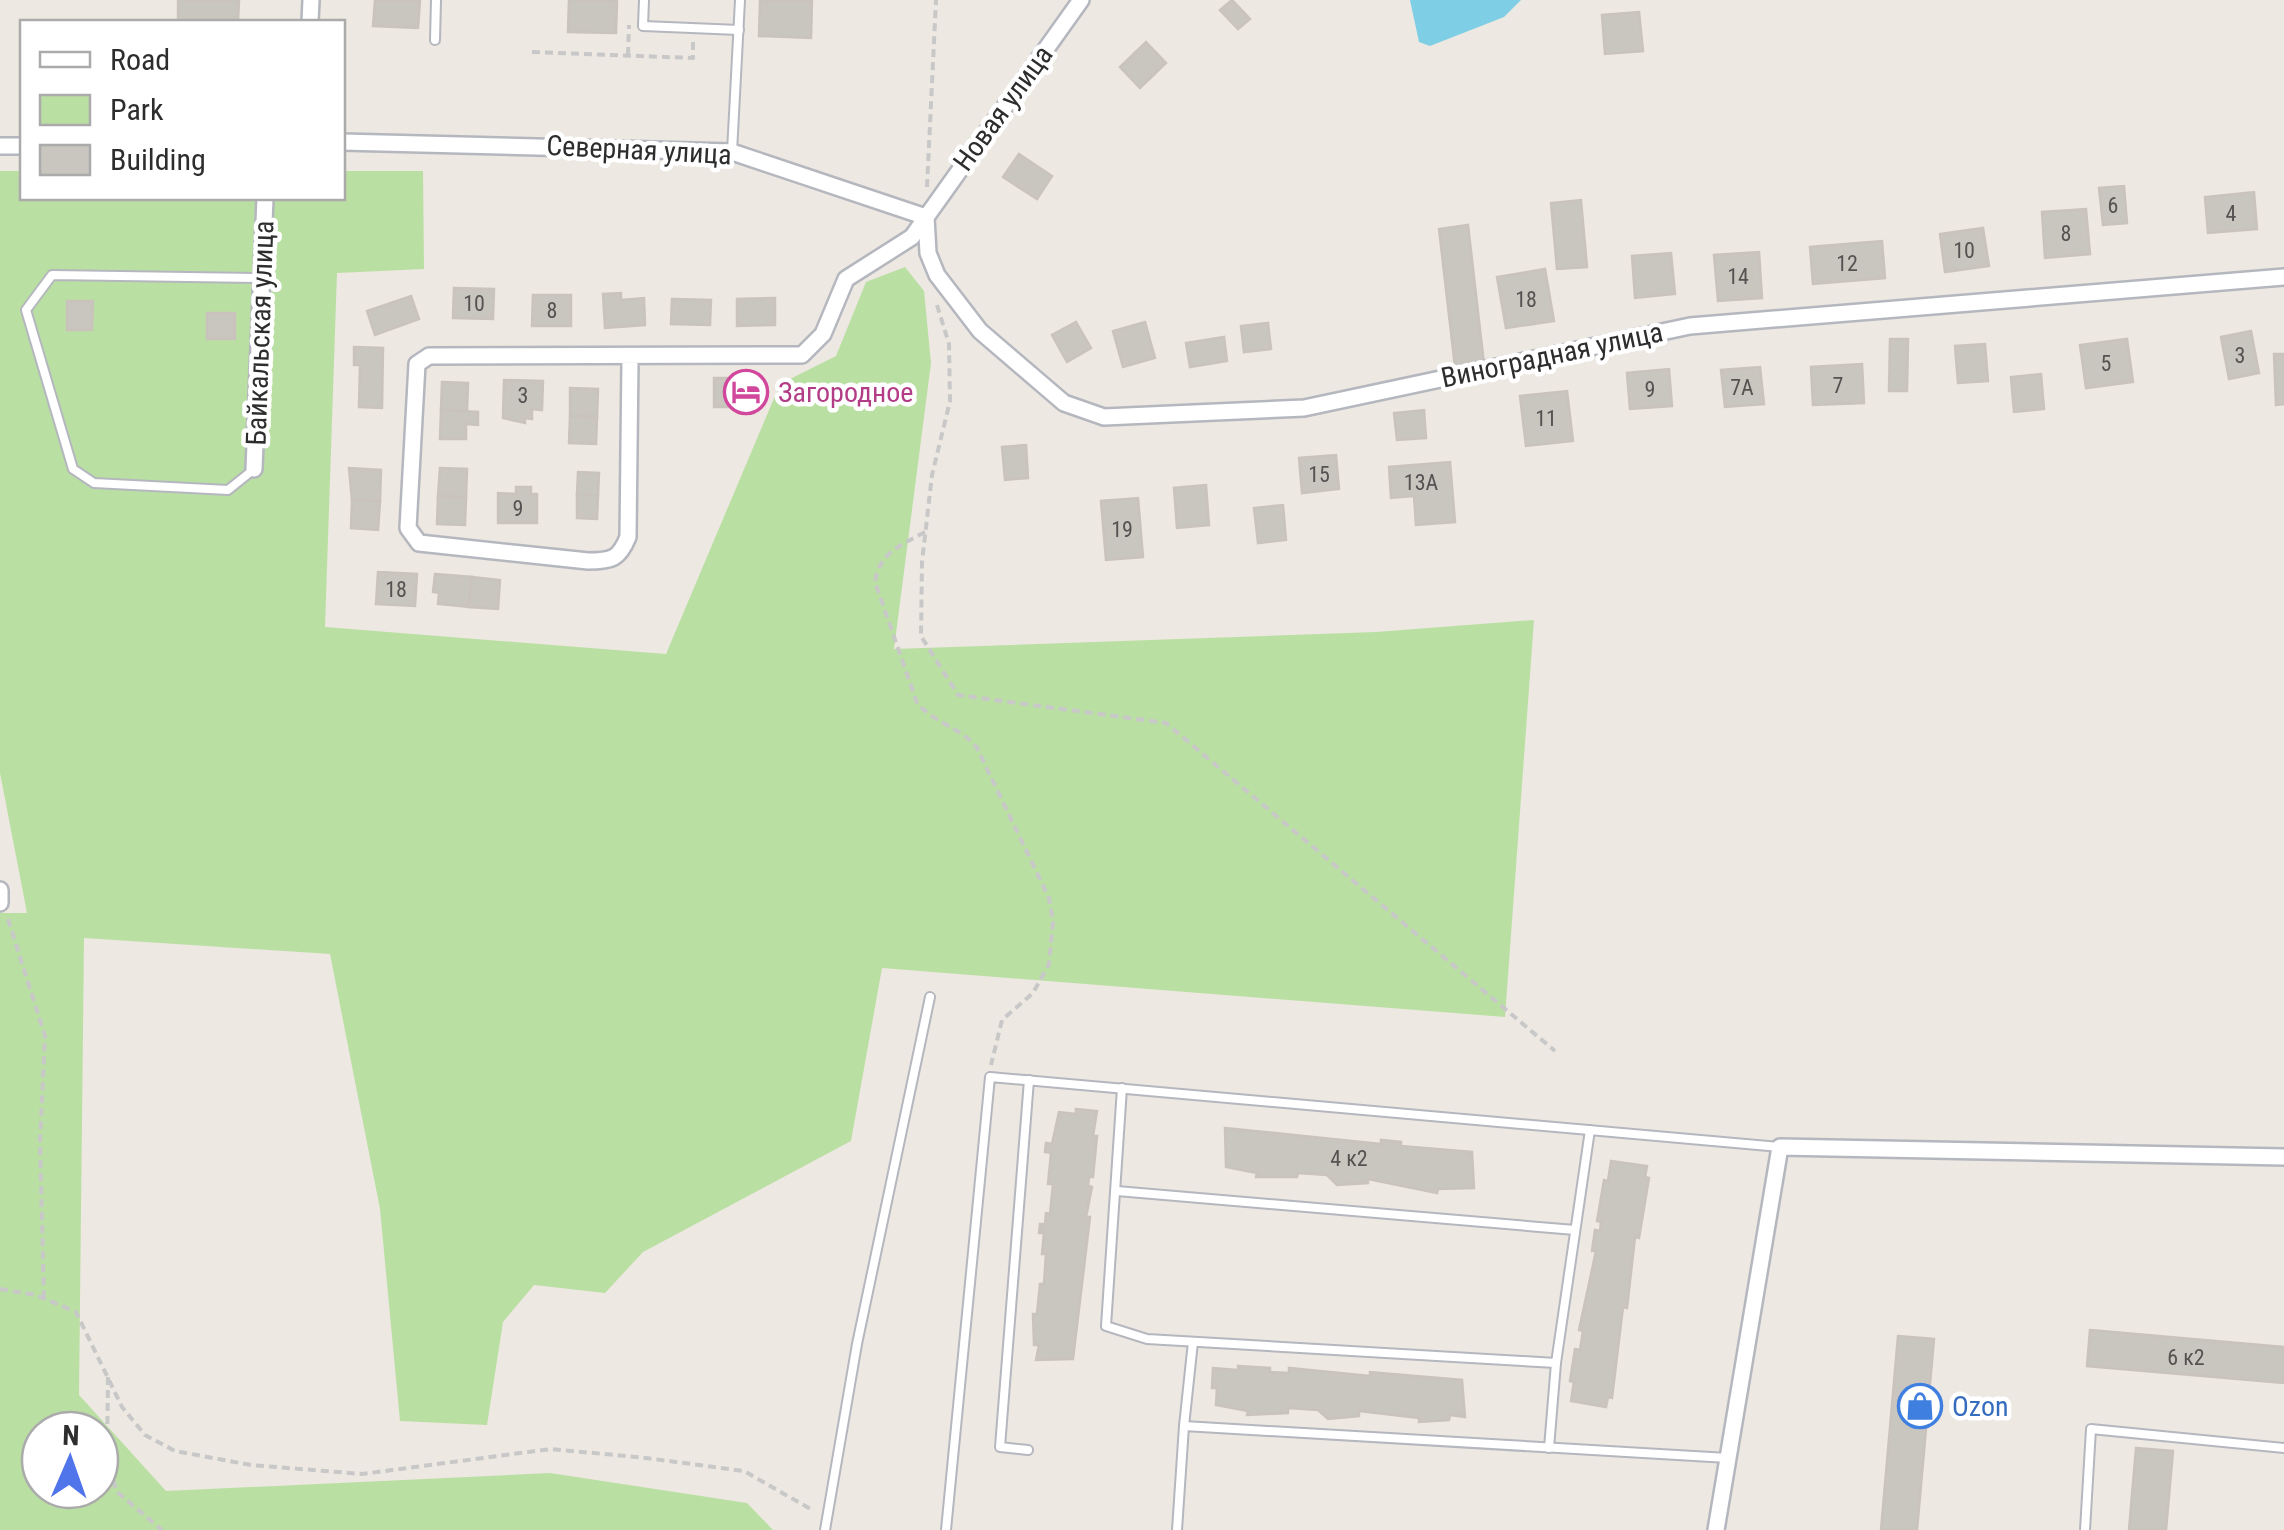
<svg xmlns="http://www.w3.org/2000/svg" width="2284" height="1530" font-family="'Roboto Condensed',sans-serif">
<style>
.green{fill:#badfa3;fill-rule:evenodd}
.water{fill:#7ecfe5}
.building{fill:#c9c6bf;stroke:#c9c3bb;stroke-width:2.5}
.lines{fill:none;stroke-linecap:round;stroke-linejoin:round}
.lane-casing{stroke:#b5b7bf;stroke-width:12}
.street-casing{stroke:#b5b7bf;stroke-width:20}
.path{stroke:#c8c8c8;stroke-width:4;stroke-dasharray:8 5;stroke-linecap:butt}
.lane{stroke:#fff;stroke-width:8}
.street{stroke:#fff;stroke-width:15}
.labels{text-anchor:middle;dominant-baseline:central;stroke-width:9;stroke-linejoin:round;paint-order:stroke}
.number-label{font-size:22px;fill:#545352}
.street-label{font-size:28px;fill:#2d2d2d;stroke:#fff}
.hotel-label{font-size:28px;fill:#b23c85;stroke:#fff;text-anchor:start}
.shop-label{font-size:28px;fill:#366cbe;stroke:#fff;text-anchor:start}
</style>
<rect width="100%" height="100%" fill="#ede8e1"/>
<path class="green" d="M0,171H22V198H342L343,171H423L424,269L337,273L325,627L666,654L780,384L836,356L866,282L905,267L924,291L931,363L894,649L1376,632L1534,620L1505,1017L882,968L851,1141L643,1252L605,1293L534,1285L503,1322L487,1425L400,1421L380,1209L330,954L84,938L79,1395L166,1491L550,1473L747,1503L773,1530H0V913H27L0,773ZM40,1430H100V1490H40Z"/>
<polygon class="water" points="1410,0 1521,0 1504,17 1430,46 1419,42"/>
<g class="building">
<polygon points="178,0 239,0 238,21 178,20"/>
<polygon points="375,0 420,0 418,28 373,26"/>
<polygon points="569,0 617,0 616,33 568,32"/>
<polygon points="760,0 812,0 811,38 759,36"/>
<polygon points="1232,0 1250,19 1238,29 1220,10"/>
<polygon points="1639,12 1643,51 1605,54 1602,15"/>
<polygon points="1146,42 1166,63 1140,88 1120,67"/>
<polygon points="1019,154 1052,176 1037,199 1003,177"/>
<polygon points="2124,186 2127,223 2103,225 2099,188"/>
<polygon points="2254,192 2257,229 2208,233 2205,197"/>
<polygon points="1581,200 1587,267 1557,269 1551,203"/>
<polygon points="2086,209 2090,254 2045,258 2042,212"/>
<polygon points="1468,225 1484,364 1455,367 1439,229"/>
<polygon points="1983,228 1989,266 1945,272 1940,234"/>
<polygon points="1882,241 1885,278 1813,284 1810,247"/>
<polygon points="1759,252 1762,298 1718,301 1714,255"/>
<polygon points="1671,253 1675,294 1635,298 1632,256"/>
<polygon points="1545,269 1554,321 1506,328 1497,277"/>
<polygon points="454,288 494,289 493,319 453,318"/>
<polygon points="621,293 621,300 644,298 645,325 605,328 603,294"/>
<polygon points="533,295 571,295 571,326 532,326"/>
<polygon points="411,296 419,319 375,335 367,311"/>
<polygon points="775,298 775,325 737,326 737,299"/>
<polygon points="672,299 711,300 710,325 671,324"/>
<polygon points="67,301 93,301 92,330 67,330"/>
<rect x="207" y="313" width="28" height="26"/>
<polygon points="1076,322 1091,348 1067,362 1052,335"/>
<polygon points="1145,322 1155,358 1123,367 1113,331"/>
<polygon points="1268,323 1271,349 1244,352 1241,326"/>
<polygon points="2251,331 2259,373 2229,379 2221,337"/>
<polygon points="1224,337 1227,361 1190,367 1186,343"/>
<polygon points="1890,339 1908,339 1907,391 1889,391"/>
<polygon points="2127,339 2133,382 2086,388 2080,345"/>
<polygon points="1985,344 1988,381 1958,383 1955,346"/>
<polygon points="354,347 383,348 382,408 359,407 360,365 354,365"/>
<polygon points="2274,354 2284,354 2284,404 2276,405"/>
<polygon points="1862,364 1864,403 1813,405 1811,367"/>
<polygon points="1760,367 1764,404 1725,407 1721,370"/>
<polygon points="1669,369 1672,406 1630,409 1627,373"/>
<polygon points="2041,374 2044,409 2014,412 2011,377"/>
<rect x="714" y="378" width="22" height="29"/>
<rect x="736" y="378" width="22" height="29"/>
<polygon points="504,380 543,381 542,410 532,409 532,419 525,418 525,423 503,418"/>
<polygon points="442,382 468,383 467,411 441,410"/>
<polygon points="570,388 598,389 597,417 570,416"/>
<polygon points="1567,391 1573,441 1526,446 1520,396"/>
<polygon points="441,410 478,412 478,425 466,424 466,439 440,439"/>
<polygon points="1424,410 1426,438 1397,440 1394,413"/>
<polygon points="570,416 597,417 596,444 569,443"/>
<polygon points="1026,445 1028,478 1005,480 1002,447"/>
<polygon points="1336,455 1339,489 1302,493 1299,458"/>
<polygon points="1450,462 1455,522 1416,525 1414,496 1391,498 1389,467"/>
<polygon points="349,468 381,470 380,501 352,500"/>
<polygon points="440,468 467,469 466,497 438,496"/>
<polygon points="578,472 599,473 598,496 577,495"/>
<polygon points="1206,485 1209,525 1177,528 1174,488"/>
<polygon points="516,487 531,487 531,494 537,494 537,523 498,523 498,493 516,494"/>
<polygon points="577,495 598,496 597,519 577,518"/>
<polygon points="438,496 466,497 465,525 437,524"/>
<polygon points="1138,498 1143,557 1106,560 1101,501"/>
<polygon points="352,500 380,501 378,530 351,528"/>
<polygon points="1283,505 1286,540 1258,543 1254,508"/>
<polygon points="378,572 417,574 415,606 376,604"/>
<polygon points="435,574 472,577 469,607 438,604 439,593 433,592"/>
<polygon points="472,577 500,580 498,609 469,607"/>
<polygon points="1076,1109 1097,1111 1093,1136 1097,1136 1093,1177 1089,1177 1088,1186 1092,1187 1086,1217 1090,1217 1073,1359 1036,1360 1039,1345 1034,1345 1033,1314 1037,1314 1040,1284 1044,1284 1046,1254 1042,1254 1044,1233 1039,1233 1040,1224 1045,1224 1046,1213 1050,1214 1053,1184 1048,1184 1051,1153 1045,1152 1046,1143 1052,1144 1059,1112 1076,1114"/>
<polygon points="1225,1128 1381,1144 1381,1140 1401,1142 1401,1146 1472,1152 1474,1188 1438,1189 1437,1193 1368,1179 1368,1183 1337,1185 1327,1175 1298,1173 1297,1177 1256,1177 1257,1173 1226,1167"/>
<polygon points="1611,1161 1647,1166 1645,1177 1649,1178 1639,1238 1635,1237 1627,1308 1623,1307 1612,1398 1608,1397 1606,1407 1571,1401 1574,1382 1570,1381 1575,1349 1580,1350 1583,1331 1579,1330 1596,1251 1592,1251 1595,1230 1600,1231 1601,1222 1597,1221 1604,1180 1608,1181"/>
<polygon points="2090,1330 2284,1347 2284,1383 2087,1366"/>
<polygon points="1898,1336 1934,1339 1917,1530 1881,1530"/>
<polygon points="1238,1366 1270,1368 1270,1372 1289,1373 1289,1368 1370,1376 1370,1372 1462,1380 1465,1417 1450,1415 1449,1420 1419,1422 1419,1418 1359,1411 1359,1416 1328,1419 1318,1410 1288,1408 1288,1413 1247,1415 1248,1411 1216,1405 1217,1388 1212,1388 1213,1368 1238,1370"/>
<polygon points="2136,1448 2173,1451 2166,1530 2129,1530"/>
</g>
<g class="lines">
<defs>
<g id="lane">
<polyline points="644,0 643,26 739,30"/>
<polyline points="435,40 436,0"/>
<polyline points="732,152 740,0"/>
<polyline points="253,470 228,490 94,483 73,469 26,310 52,275 262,278"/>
<polyline points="1122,1088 1106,1326 1147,1339 1556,1363 1590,1130"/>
<polyline points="1117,1191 1575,1230"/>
<polyline points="1184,1426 1193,1342"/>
<polyline points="1549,1448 1556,1363"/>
<polyline points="1028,1450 1000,1447 1029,1080"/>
<polyline points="825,1530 857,1344 930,997"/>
<polyline points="946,1530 990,1077 1780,1147"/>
<polyline points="1177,1530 1184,1426 1728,1458"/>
<polyline points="2085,1530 2091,1429 2284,1448"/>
</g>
<g id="street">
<polyline points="310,22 311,0"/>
<polyline points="342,142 732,152 926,217"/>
<polyline points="0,146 22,146"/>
<polyline points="926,217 928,253 937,275 980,331 1064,403 1104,417 1304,408 1690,326 2284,277"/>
<path d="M630,359L628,537C619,559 612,561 588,561L419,543L408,528L417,364L429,356L802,355L823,334L846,279L912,237L1081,0"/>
<polyline points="254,469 265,198"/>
<polyline points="0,890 0,903"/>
<polyline points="1716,1530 1780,1147 2284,1157"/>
</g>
</defs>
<use href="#lane" class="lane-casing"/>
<use href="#street" class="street-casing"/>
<g class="path">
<polyline points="532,52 693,58 693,38"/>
<polyline points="628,55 629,25"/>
<polyline points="927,187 936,0"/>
<polyline points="937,305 949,344 950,401 932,475 922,562 921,636 958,695 1166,723 1555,1051"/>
<path d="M925,532C901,545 879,553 875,582L917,703C934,723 962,728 977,748L1049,898L1053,922L1049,964L1033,993L1002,1020L991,1065"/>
<polyline points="8,919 45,1036 40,1142 44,1299"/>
<polyline points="0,1289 36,1295 76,1312 122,1407 145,1435 175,1451 251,1465 362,1474 551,1449 646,1458 744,1471 814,1511"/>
<polyline points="108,1377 107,1451 116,1491 162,1530"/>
</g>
<use href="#lane" class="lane"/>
<use href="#street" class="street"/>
</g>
<defs>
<symbol id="hotel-ring" viewBox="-11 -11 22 22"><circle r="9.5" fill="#fff" stroke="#d1479c" stroke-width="1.5"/><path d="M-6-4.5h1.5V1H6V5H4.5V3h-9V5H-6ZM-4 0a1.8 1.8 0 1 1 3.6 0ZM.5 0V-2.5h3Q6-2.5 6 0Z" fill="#d1479c"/></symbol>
<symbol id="shop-ring" viewBox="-11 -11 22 22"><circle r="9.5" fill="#fff" stroke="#3f7fe0" stroke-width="1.5"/><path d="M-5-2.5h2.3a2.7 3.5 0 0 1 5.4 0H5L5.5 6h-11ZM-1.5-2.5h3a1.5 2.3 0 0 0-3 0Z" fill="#3f7fe0"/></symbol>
</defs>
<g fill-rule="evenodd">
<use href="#hotel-ring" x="721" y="367" width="50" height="50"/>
<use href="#shop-ring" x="1895" y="1381" width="50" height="50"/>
</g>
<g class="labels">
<g class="number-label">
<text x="2113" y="205">6</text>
<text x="2231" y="213">4</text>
<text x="2066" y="233">8</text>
<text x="1964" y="250">10</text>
<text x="1847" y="263">12</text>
<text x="1738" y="276">14</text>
<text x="1526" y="299">18</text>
<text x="474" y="303">10</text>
<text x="552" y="310">8</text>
<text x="2240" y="355">3</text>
<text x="2106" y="363">5</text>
<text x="1838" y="385">7</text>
<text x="1742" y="387">7А</text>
<text x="1650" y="389">9</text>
<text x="523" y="395">3</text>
<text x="1546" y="418">11</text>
<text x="1319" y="474">15</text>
<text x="1421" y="482">13А</text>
<text x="518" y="508">9</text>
<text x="1122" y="529">19</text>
<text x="396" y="589">18</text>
<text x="1349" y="1158">4 к2</text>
<text x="2186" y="1357">6 к2</text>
</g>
<g class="street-label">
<text transform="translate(1003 108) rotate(-54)">Новая улица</text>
<text transform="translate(639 150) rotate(3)">Северная улица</text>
<text transform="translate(260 333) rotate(-88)">Байкальская улица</text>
<text transform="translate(1552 355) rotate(-12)">Виноградная улица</text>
</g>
<g class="hotel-label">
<text x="778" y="392">Загородное</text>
</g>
<g class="shop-label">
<text x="1952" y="1406">Ozon</text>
</g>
</g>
<rect x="20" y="20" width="325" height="180" fill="#ffffff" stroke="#ababab" stroke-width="2.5"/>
<rect x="40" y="52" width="50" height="15" fill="#ffffff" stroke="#ababab" stroke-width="2.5"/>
<text x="110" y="70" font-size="30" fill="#2d2d2d">Road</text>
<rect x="40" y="95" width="50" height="30" fill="#badfa3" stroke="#ababab" stroke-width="2.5"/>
<text x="110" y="120" font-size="30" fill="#2d2d2d">Park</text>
<rect x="40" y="145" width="50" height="30" fill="#c9c6bf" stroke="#ababab" stroke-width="2.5"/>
<text x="110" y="170" font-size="30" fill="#2d2d2d">Building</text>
<g transform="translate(70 1460) rotate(2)"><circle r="48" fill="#ffffff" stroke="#ababab" stroke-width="2.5"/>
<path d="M0-8L18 38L0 25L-18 38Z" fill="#5075eb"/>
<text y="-15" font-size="28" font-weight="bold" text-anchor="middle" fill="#2d2d2d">N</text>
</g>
</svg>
